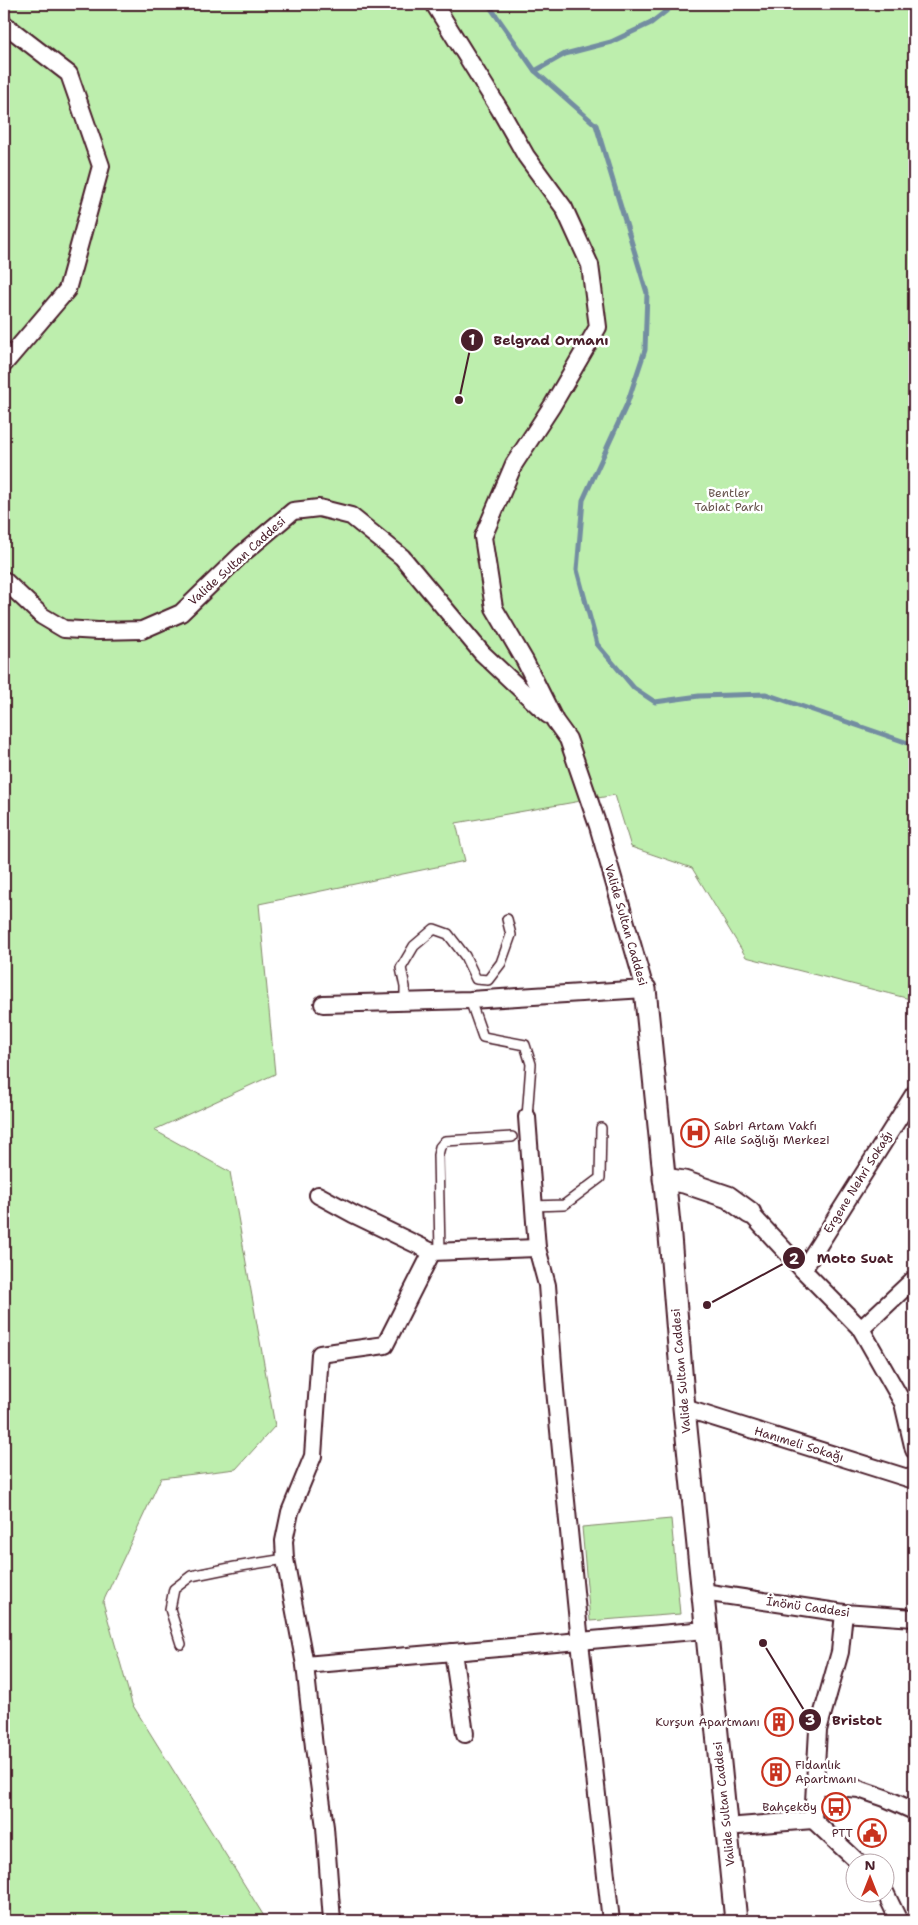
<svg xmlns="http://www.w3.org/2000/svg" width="918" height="1925" font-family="'Shantell Sans',sans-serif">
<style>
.green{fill:#bdeead;stroke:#84866c}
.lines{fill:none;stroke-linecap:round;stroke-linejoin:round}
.stream{stroke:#738da1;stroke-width:5}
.service-casing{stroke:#4a1f2b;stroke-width:12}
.minor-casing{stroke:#4a1f2b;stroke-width:20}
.tertiary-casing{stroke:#4a1f2b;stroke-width:25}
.service{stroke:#fff;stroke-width:9}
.minor{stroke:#fff;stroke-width:16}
.tertiary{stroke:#fff;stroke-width:21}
.labels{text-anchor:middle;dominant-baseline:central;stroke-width:5;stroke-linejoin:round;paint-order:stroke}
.park-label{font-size:12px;fill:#67534c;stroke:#fff}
.street-label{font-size:12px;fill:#4a1f2b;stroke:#fff}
.poi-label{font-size:12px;fill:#4a1f2b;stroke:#fff;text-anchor:end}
.leader{fill:none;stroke:#4a1f2b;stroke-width:2}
.callout-dot{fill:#4a1f2b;stroke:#fff;stroke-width:2}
.mark-label{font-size:15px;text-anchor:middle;font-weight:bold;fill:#fff}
.callout-label{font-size:14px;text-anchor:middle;font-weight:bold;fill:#4a1f2b;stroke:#fff;stroke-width:5;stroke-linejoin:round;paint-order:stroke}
</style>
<rect width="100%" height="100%" fill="#fff"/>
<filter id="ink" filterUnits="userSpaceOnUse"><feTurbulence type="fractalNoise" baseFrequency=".02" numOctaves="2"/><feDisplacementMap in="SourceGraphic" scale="10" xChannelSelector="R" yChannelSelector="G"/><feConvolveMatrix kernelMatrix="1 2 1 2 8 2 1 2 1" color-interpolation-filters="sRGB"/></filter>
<g filter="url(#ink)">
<g class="green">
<polygon points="4,4 914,4 914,1000 746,957 692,868 631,847 615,795 456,823 465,861 259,904 275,1074 154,1130 230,1172 275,1426 236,1469 161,1478 103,1602 132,1704 267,1921 4,1921"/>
<polygon points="671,1519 680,1614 590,1621 582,1527"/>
</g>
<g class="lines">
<g class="stream">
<polyline points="488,4 535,71 596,125 647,293 645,350 627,404 583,500 577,570 597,644 634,688 655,702 699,696 766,694 914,745"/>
<polyline points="535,71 565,54 611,42 651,23 675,4"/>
</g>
<defs>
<g id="service">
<polyline points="470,1000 483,1037 525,1045 531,1064 527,1117"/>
<polyline points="405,1002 405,987 401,968 414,946 434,929 448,934 465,956 476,979 488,980 501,963 511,935 507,919"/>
<polyline points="532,1206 564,1205 600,1178 601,1128"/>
<polyline points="440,1252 438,1155 440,1147 445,1141 512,1137"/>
<polyline points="181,1644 170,1609 174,1589 191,1576 235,1567 285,1559"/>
</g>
<g id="minor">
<polyline points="4,24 69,74 101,166 67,290 4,364"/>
<polyline points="4,580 42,616 64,629 98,631 142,630 181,613 242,554 293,511 319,508 351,516 402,557 482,653 548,715"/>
<polyline points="323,1004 470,1000 645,989 598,826 568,739 555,721 525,661 494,608 483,537 514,464 552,406 598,327 590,265 564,208 526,156 500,110 434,4"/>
<polyline points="527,1117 537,1248 547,1285 555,1390 580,1642 611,1921"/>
<polyline points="318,1195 353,1214 432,1252 537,1248"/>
<polyline points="750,1213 803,1270 861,1329 903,1403 914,1450"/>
<polyline points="803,1270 914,1094"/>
<polyline points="861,1329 914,1279"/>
<polyline points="684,1408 914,1480"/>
<polyline points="703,1592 844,1613 914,1618"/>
<polyline points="453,1652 465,1734"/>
<polyline points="305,1665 706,1630"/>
<polyline points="815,1785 859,1789 885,1798 914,1811"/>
<polyline points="813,1820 818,1730 840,1652 844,1613"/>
<polyline points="813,1820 858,1862"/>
<polyline points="726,1827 813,1820"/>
<polyline points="885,1892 899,1921"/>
<polyline points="332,1921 325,1827 314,1747 305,1665 285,1559 284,1541 290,1512 313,1456 320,1354 385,1345 432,1252"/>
</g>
<g id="tertiary">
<polyline points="645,989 669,1224 684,1408 736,1921"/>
<polyline points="664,1179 684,1182 728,1197 750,1213"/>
</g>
</defs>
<use href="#service" class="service-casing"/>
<use href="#minor" class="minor-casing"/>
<use href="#tertiary" class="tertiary-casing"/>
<use href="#service" class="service"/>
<use href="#minor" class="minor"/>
<use href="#tertiary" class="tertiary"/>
</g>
</g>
<defs>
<symbol id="hospital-ring" viewBox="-11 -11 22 22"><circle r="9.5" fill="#fff" stroke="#c8321e" stroke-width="1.5"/><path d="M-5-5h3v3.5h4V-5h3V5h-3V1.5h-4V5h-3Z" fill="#c8321e"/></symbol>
<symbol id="building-ring" viewBox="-11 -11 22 22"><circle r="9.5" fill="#fff" stroke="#c8321e" stroke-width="1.5"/><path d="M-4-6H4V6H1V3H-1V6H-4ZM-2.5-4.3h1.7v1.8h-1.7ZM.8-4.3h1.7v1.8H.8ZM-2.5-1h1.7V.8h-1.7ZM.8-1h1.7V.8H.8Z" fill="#c8321e"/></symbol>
<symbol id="bus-ring" viewBox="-11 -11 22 22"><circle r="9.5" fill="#fff" stroke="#c8321e" stroke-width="1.5"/><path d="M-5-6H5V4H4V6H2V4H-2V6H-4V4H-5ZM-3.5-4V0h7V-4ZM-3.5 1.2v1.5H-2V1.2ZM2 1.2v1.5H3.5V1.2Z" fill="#c8321e"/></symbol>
<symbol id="civic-ring" viewBox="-11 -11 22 22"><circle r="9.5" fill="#fff" stroke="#c8321e" stroke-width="1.5"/><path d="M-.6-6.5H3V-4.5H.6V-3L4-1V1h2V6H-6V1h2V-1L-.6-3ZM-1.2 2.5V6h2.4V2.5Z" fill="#c8321e"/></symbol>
</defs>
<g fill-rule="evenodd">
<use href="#hospital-ring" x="679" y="1117" width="32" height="32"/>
<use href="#building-ring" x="763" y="1706" width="32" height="32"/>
<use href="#building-ring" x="760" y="1756" width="32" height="32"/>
<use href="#bus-ring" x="820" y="1791" width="32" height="32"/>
<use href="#civic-ring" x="856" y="1817" width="32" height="32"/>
</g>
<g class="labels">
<g class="park-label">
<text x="729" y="493">Bentler<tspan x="729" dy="14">Tabiat Parkı</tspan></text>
</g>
<g class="street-label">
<text transform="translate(237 561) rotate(-42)">Valide Sultan Caddesi</text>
<text transform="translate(626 925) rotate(74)">Valide Sultan Caddesi</text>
<text transform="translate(858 1182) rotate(-58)">Ergene Nehri Sokağı</text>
<text transform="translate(681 1371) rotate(-95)">Valide Sultan Caddesi</text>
<text transform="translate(799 1444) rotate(17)">Hanımeli Sokağı</text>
<text transform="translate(808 1607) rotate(8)">İnönü Caddesi</text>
<text transform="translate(724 1804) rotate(-96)">Valide Sultan Caddesi</text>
</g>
<g class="poi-label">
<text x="714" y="1126" text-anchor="start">Sabri Artam Vakfı<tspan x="714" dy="14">Aile Sağlığı Merkezi</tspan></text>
<text x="760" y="1722">Kurşun Apartmanı</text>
<text x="795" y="1765" text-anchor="start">Fidanlık<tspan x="795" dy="14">Apartmanı</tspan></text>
<text x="817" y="1807">Bahçeköy</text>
<text x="853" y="1833">PTT</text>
</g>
</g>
<path class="leader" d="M459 400L472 340M707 1305L794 1258M763 1643L810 1720"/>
<g class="callout-dot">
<circle cx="459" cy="400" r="5"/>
<circle cx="707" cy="1305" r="5"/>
<circle cx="763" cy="1643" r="5"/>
<circle cx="472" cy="340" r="12"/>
<circle cx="794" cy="1258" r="12"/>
<circle cx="810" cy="1720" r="12"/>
</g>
<g class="mark-label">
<text x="472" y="345">1</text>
<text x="794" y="1264">2</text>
<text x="810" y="1725">3</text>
</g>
<g class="callout-label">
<text x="551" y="345">Belgrad Ormanı</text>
<text x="855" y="1263">Moto Suat</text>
<text x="857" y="1725">Bristot</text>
</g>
<rect width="918" height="1925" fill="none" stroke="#fff" stroke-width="20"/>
<rect x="10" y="10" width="898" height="1905" fill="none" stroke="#4a1f2b" stroke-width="2" filter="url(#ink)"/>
<g transform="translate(870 1878)"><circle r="24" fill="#ffffff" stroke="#b7a5aa"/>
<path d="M0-4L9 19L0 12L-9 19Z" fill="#c8321e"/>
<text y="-8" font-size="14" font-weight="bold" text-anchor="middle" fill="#4a1f2b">N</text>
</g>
</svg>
